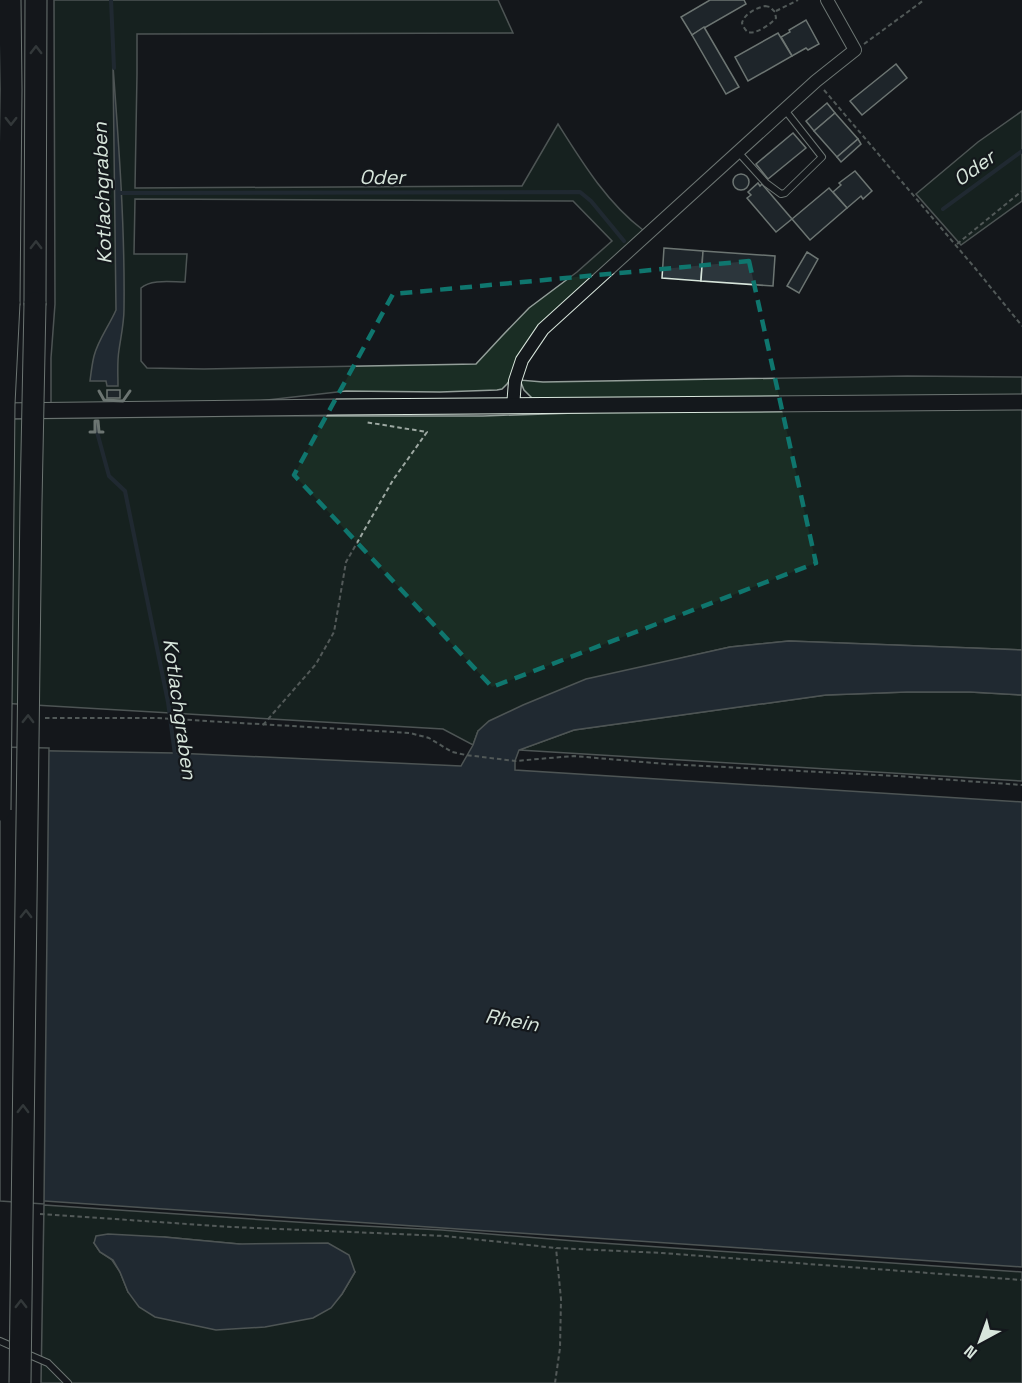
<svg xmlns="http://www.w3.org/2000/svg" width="1022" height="1383" font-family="'Space Grotesk',sans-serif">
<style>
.green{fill:#1a2d24;stroke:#939e99;stroke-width:1.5;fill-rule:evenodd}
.water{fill:#2f3f4d;stroke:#939e99;stroke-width:1.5}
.pier{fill:#14181c;stroke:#939e99;stroke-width:1.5}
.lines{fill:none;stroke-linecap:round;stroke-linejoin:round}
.stream{stroke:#2f3f4d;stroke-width:4}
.building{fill:#2c363c;stroke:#d8e6dc;stroke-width:1.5}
.service-casing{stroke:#d8e6dc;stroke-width:8}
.minor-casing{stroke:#d8e6dc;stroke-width:14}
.tertiary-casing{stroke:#d8e6dc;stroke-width:17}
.motorway-casing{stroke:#d8e6dc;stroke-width:23}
.path{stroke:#9da8a2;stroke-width:2;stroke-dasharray:4.5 3;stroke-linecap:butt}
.service{stroke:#14181c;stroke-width:6}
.minor{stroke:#14181c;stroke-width:12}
.tertiary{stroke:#14181c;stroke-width:15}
.motorway{stroke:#14181c;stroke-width:21}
.motorway-bridge-casing{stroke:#d8e6dc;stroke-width:23;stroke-linecap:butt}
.motorway-bridge{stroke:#14181c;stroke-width:21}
.wall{stroke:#d8e6dc;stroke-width:3}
.oneway{stroke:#59605f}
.marked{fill:none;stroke:#0f766e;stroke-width:4.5;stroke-dasharray:12 8;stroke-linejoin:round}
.labels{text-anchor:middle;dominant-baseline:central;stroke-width:4.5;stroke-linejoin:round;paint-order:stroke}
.water-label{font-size:20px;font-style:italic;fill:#d8e6dc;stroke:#14181c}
</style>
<rect width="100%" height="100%" fill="#14181c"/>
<g class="green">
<path d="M54,0H498L513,33L137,34V74L135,188L522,186L558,124C582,162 607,203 643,230L565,302L507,384L502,389L497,390L440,392L346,391L249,402L51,404V358L55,304ZM135,199L573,201L612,241L577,272L529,308L502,336L476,364L204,369L147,368L141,361V288C151,279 171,282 185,282L187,254H134Z"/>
<polygon points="1022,111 1022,201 961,245 916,194 978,142"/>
<polygon points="907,376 1022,377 1022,397 532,398 524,390 520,380 543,382"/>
<polygon points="1022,409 1022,650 789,641 730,647 682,658 478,731 473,745 443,729 0,703 0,419 250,416 483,416 635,411"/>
<polygon points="907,692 970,692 1022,695 1022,781 519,750 574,730 826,695"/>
<path d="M44,1205L326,1224L442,1230L587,1242L1022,1272V1383H41ZM164,1237L239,1244L355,1272L342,1294L331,1307L128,1292L120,1272L112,1260L100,1252L94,1243Z"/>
</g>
<g class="water">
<path d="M113,66C119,147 125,228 124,309C124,323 121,336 119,350C117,362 118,374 118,386H107L106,381H90C91,373 92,364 94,356C98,340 109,326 116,310Z"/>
<polygon points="789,641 1022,650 1022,695 970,692 907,692 826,695 574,730 519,750 515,761 515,770 1022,802 1022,1267 0,1198 0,750 175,753 461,766 473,745 478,731 489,721 523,705 586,679 730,647"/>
<polygon points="108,1234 164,1237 239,1244 328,1243 349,1255 355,1272 342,1294 331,1308 313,1318 265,1327 216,1330 155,1317 139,1307 128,1292 120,1272 113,1260 100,1252 94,1243 96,1236"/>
</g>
<polygon class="pier" points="0,747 49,748 44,1204 0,1201"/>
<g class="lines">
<g class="stream">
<polyline points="111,0 114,68"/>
<polyline points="119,193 580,192 591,201 624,241"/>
<polyline points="943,209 1022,151"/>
<polyline points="97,422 97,432 109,476 125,491 168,702 175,755"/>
</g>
</g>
<g class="building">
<polygon points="710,0 744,0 746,4 692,35 681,17"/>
<polygon points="806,20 819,44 808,50 806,48 792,56 781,37 790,32 789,30"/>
<polygon points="704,27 739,87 726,94 692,35"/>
<polygon points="778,33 792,56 748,81 735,57"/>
<polygon points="896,64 907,78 862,115 850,101"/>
<polygon points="827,103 835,113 814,131 806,121"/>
<polygon points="835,113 858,139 837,157 814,131"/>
<polygon points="793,133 806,148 768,179 756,164"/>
<polygon points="858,139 861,144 841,162 837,157"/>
<polygon points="855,171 872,191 863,199 861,196 847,208 833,192 841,185 839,183"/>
<circle cx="741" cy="182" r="8"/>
<polygon points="758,183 760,186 762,184 792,219 776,232 747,198 751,195 748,192"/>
<polygon points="829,188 847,208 810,240 792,219"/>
<polygon points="664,248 703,251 701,281 662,278"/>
<polygon points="703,251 775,256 773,286 701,281"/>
<polygon points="807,252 818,259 799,293 787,286"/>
<rect x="107" y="390" width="13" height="8"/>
</g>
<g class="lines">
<defs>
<g id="service">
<polyline points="738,152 766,183 781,194 785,193 822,157 785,110"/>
<polyline points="0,1341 16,1348"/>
<polyline points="25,1353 48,1363 68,1383"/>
</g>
<polyline id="minor" points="513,407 515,381 522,360 543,329 816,81 855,50 827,0"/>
<polyline id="tertiary" points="0,411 338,407 1022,402"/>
<g id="motorway">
<polyline points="9,303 11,89 10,0"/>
<polyline points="35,303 36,0"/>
</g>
</defs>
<use href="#service" class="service-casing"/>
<use href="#minor" class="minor-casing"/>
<use href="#tertiary" class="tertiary-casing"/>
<use href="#motorway" class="motorway-casing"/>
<g class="path">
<path d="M765,6L770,7L775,12L776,18C771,24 755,35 748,32C745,30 743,26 742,23C744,14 756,8 765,6Z"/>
<polyline points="776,11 798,0"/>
<polyline points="864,44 924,0"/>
<polyline points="824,90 975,268 1022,326"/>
<polyline points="957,244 1022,191"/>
<polyline points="45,718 156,718 410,733 429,738 452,752 466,755 515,761 574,756 666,764 897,776 1022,785"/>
<polyline points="263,725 316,664 334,632 346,562 393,480 427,432 365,422"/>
<polyline points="40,1214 232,1227 445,1236 556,1248 662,1253 1022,1280"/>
<polyline points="555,1383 560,1348 561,1299 556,1248"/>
</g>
<use href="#service" class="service"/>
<use href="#minor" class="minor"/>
<use href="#tertiary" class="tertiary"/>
<use href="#motorway" class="motorway"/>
<defs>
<g id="motorway-bridge">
<polyline points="0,810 4,404 9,303"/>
<polyline points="20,1383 31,502 35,303"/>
</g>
</defs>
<use href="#motorway-bridge" class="motorway-bridge-casing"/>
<use href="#motorway-bridge" class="motorway-bridge"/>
<g class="wall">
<polyline points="99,391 104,400 123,401 130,391"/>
<polyline points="90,432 95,432 95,421 98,421 99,432 103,432"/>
</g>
</g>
<defs><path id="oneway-chevron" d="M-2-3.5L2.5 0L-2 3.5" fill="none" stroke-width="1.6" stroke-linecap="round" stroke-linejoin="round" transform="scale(1.5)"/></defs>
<g class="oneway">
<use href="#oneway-chevron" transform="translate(36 50) rotate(-90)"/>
<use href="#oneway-chevron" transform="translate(11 121) rotate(90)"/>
<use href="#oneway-chevron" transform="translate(36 245) rotate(-90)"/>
<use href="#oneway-chevron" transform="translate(28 719) rotate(-89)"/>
<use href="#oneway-chevron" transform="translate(26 914) rotate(-89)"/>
<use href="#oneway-chevron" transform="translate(23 1109) rotate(-89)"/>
<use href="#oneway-chevron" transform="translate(21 1304) rotate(-90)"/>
</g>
<path d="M0 0H1022V1383H0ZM749,261L816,563L492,687L294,475L393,294Z" fill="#14181c" fill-opacity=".55" fill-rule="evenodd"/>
<path class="marked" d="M749,261L816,563L492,687L294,475L393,294Z"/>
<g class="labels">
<g class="water-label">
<text transform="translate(974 168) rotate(-36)">Oder</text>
<text x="382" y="177">Oder</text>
<text transform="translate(102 193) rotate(-92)">Kotlachgraben</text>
<text transform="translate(180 709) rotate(82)">Kotlachgraben</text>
<text transform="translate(512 1020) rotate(10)">Rhein</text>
</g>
</g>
<g transform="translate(980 1341) rotate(221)" stroke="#14181c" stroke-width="4.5" paint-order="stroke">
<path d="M0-4.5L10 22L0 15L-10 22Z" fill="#d8e6dc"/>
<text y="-9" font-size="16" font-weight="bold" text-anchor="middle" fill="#d8e6dc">N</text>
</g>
</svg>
